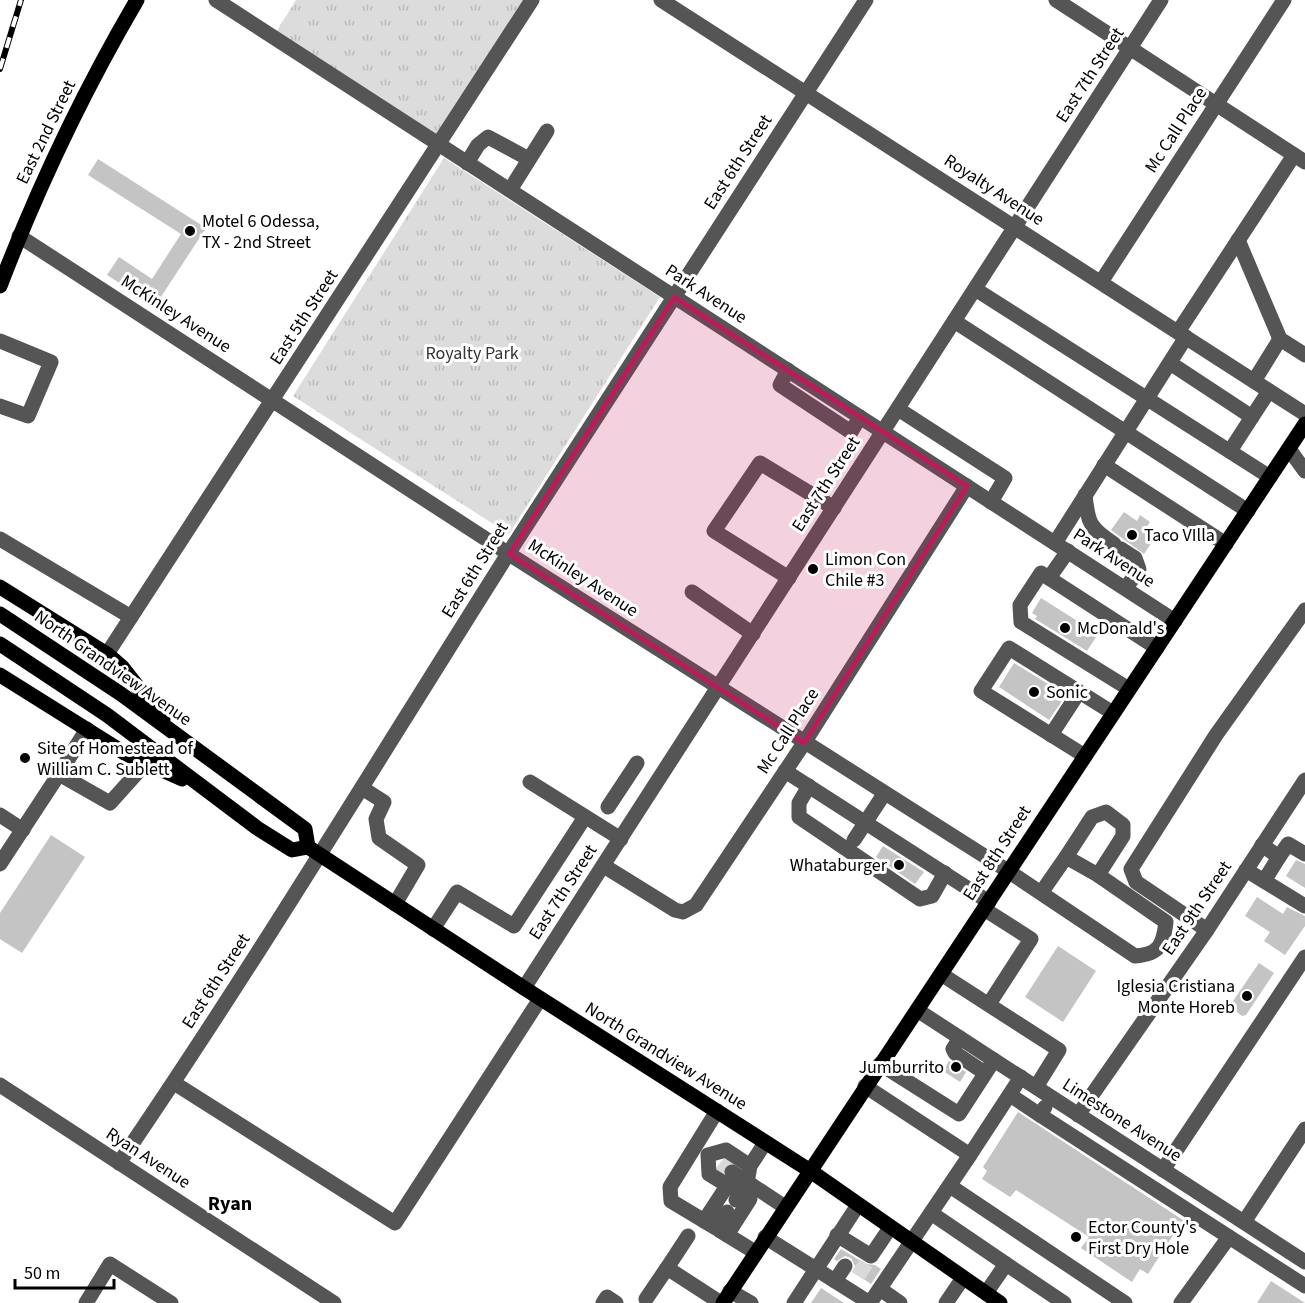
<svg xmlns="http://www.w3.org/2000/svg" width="1305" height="1303" font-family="'Source Sans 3',sans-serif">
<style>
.grass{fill:url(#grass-tufts)}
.building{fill:#c4c4c4}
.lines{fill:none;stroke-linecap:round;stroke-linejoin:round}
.minor-tunnel{stroke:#d9d9d9;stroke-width:15;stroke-dasharray:15 8;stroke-linecap:butt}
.minor{stroke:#555;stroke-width:15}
.major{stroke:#000;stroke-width:15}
.rail-casing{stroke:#000;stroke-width:6}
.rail{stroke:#fff;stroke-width:4;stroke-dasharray:11;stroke-linecap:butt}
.marked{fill:#c2185b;fill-opacity:0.2;stroke:#c2185b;stroke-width:4.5;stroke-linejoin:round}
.poi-dot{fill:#000;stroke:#fff;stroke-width:2}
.labels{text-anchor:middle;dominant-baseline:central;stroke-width:6;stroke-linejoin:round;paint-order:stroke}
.street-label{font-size:18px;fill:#000;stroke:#fff}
.poi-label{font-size:18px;fill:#000;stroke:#fff;text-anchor:start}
.park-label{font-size:18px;fill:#333;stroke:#fff}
.neighbourhood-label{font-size:20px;font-weight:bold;fill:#000;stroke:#fff}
</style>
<defs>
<pattern id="grass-tufts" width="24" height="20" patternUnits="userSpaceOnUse" patternTransform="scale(1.5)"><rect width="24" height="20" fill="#dcdcdc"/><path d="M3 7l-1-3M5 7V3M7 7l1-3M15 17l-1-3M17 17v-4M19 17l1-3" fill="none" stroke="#bbb"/></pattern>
</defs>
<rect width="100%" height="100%" fill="#fff"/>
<g class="grass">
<polygon points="296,0 532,0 439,144 273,37"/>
<polygon points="444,158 660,297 509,534 293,396"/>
</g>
<g class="building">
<polygon points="98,159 206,228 155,306 107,275 119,257 152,279 181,234 88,175"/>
<polygon points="1124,512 1137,521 1140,515 1150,522 1145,529 1156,536 1144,554 1111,530"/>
<polygon points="1041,598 1098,634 1087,651 1035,619 1037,616 1032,613"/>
<polygon points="1014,663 1066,695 1049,720 999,687"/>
<polygon points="51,835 85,857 22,953 0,939 0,913"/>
<polygon points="883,846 924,872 915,884 876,857"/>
<polygon points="1296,860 1305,864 1305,888 1286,876"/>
<polygon points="1257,897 1283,914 1287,907 1305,916 1305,926 1285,955 1264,941 1270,932 1245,916"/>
<polygon points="1058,946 1096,971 1063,1022 1025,997"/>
<polygon points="1259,963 1274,973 1246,1015 1242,1016 1232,1008 1231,1004"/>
<polygon points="949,1061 966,1072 960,1082 943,1071"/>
<polygon points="1018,1112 1183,1220 1148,1274 1140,1269 1132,1282 1081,1248 1089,1237 1016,1190 1010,1197 982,1179 987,1171 983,1167"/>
<polygon points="841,1249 866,1264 875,1265 881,1269 871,1284 853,1272 855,1266 851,1258 845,1256 837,1261 834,1259"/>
<polygon points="1271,1281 1305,1303 1257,1303"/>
<polygon points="821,1288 844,1303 811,1303"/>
</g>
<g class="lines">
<g class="minor-tunnel">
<polyline points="720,1163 732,1172"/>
<polyline points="858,1276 868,1260"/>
</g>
<g class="minor">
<polyline points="216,0 1175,621"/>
<polyline points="661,0 1305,414"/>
<polyline points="1056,0 1305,162"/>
<polyline points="467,163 478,145 488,137 529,159"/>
<polyline points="510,190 547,131"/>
<path d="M19,236L509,554L1008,871L1135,956C1160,954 1163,945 1166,922L1098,875L1066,857L1041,893"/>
<polyline points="1238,240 1280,339 1305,355"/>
<polyline points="1101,282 1284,0"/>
<polyline points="975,289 1270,477"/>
<polyline points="954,321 1248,511"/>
<polyline points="1178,332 1294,155"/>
<polyline points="0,341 51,362 28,416 0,406"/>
<polyline points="1170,363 1252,417 1230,451"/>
<polyline points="788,370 780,385 851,432 860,417"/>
<polyline points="1254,381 1280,339"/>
<polyline points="898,409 1005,478 991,502"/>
<polyline points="1252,417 1269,391"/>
<polyline points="1289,449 1305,471"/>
<polyline points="1104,465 1226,544"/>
<path d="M1085,495C1088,524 1090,528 1114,544"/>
<polyline points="0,539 131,617"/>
<polyline points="1055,543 1186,337"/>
<polyline points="1121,549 1135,558 1139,569 1126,588"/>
<polyline points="789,578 714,531 760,463 834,508"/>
<polyline points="1049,578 1068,551"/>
<polyline points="692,592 753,634"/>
<polyline points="107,654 532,0"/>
<polyline points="1129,689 1021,622 1020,605 1041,573 1157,648"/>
<polyline points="1051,735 1079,692"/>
<polyline points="1085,756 981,691 1009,648 1113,713"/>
<polyline points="785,771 989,902"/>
<polyline points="59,774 87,729"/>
<polyline points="530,782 621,839"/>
<polyline points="809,786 799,803 799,817 920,899 932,896 945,873"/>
<polyline points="362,788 384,802 376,819 379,838 418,865 395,904"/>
<polyline points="608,807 637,763"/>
<polyline points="0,815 23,830"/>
<polyline points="854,840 884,794"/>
<polyline points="1262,845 1279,857 1264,881"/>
<polyline points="1066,857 1092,817 1106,812 1123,825 1123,836 1098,875"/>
<polyline points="1279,857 1288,844 1305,854"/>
<polyline points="0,864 59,774 110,803 146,763"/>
<polyline points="604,866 675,910 683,912 696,905 804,743 967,486"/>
<polyline points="1246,870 1305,906"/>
<polyline points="984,909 1031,939 989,1004"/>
<polyline points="433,929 457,892 514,926 585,817"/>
<polyline points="1207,930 1136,882 1131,869 1216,735 1305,610"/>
<polyline points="941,974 1059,1050 1036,1087"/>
<polyline points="524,988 1161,0"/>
<polyline points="917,1010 1305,1262"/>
<polyline points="960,1038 953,1049 955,1053 985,1073"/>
<polyline points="880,1064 959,1114 994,1060"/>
<polyline points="174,1083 395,1223 540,999"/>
<polyline points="0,1085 334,1303"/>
<polyline points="865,1086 970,1155 1021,1077"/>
<polyline points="1010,1095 1040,1115 1045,1107"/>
<polyline points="717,1111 670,1187 671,1201 716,1228 727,1212"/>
<polyline points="1040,1115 1305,1286"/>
<polyline points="1078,1115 1207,930 1305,780"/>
<path d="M119,1163C255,964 379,758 508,554C626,369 746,185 866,0"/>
<polyline points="1163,1170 1305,957"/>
<polyline points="732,1172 785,1207"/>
<polyline points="950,1186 1125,1303"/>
<polyline points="736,1200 747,1183 750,1166 765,1143"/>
<polyline points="931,1213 1006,1264"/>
<polyline points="704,1221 727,1186"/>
<polyline points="1244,1222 1305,1129"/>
<polyline points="719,1230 755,1252"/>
<polyline points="727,1235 750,1199 709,1174 708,1155 726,1150 750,1166"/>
<polyline points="837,1235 871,1256 890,1228"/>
<polyline points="765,1237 870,1303"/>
<polyline points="667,1268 688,1236"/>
<polyline points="835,1281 845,1266"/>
<polyline points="880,1289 900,1303"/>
<polyline points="730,1291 751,1303"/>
<polyline points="986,1293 1006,1264 1064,1303"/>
<polyline points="646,1299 667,1268 721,1303"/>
<polyline points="86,1303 110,1264 171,1303"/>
<polyline points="603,1303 607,1297 616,1303"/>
<polyline points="794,1303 858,1205"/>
<polyline points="870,1303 970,1155"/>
<polyline points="946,1303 963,1278"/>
<polyline points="1181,1303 1229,1237"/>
</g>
<g class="major">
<path d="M0,286C38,187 83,92 137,0"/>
<polyline points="0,587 107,654 122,667 163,719"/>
<polyline points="0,614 121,694 305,829 308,847"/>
<polyline points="0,644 107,715 257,828 292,850 308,847 524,988 809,1170 1000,1303"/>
<polyline points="0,675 126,754 182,779"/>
<polyline points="723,1303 1305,424"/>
</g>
<defs>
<polyline id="rail" points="0,69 21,0"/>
</defs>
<use href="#rail" class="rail-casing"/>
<use href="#rail" class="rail"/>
</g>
<path class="marked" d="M674,297L967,486L804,743L509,554Z"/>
<g class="poi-dot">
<circle cx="190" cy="231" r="6"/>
<circle cx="1132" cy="535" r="6"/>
<circle cx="813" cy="569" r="6"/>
<circle cx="1065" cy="628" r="6"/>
<circle cx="1034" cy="692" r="6"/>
<circle cx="25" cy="758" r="6"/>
<circle cx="899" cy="865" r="6"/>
<circle cx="1247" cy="996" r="6"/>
<circle cx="956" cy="1067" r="6"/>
<circle cx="1076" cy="1237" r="6"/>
</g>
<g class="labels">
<g class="street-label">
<text transform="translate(1090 75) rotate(-57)">East 7th Street</text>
<text transform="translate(1176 130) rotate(-57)">Mc Call Place</text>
<text transform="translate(46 132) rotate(-64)">East 2nd Street</text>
<text transform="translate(738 162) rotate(-57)">East 6th Street</text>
<text transform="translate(994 190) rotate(33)">Royalty Avenue</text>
<text transform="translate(706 294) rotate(33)">Park Avenue</text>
<text transform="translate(176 314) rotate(33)">McKinley Avenue</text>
<text transform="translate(304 317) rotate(-57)">East 5th Street</text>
<text transform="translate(826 484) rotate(-57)">East 7th Street</text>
<text transform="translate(1114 558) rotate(33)">Park Avenue</text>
<text transform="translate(475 570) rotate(-58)">East 6th Street</text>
<text transform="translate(583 578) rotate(33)">McKinley Avenue</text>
<text transform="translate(113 668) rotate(35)">North Grandview Avenue</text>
<text transform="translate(788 731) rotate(-57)">Mc Call Place</text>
<text transform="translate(997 853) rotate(-57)">East 8th Street</text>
<text transform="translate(563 892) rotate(-57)">East 7th Street</text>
<text transform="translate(1197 908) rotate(-56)">East 9th Street</text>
<text transform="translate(216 981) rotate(-57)">East 6th Street</text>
<text transform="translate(666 1056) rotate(32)">North Grandview Avenue</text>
<text transform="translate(1122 1120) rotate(33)">Limestone Avenue</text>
<text transform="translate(148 1158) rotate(33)">Ryan Avenue</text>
</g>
<g class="poi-label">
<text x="202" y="221">Motel 6 Odessa,<tspan x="202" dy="21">TX - 2nd Street</tspan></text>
<text x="1144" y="535">Taco VIlla</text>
<text x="825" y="559">Limon Con<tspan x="825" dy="21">Chile #3</tspan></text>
<text x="1077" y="628">McDonald's</text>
<text x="1046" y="692">Sonic</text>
<text x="37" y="748">Site of Homestead of<tspan x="37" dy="21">William C. Sublett</tspan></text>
<text x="887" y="865" text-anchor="end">Whataburger</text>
<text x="1235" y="986" text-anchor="end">Iglesia Cristiana<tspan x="1235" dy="21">Monte Horeb</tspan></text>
<text x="944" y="1067" text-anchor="end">Jumburrito</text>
<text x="1088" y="1227">Ector County's<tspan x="1088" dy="21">First Dry Hole</tspan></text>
</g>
<g class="park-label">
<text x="472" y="353">Royalty Park</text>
</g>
<g class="neighbourhood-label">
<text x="230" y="1204">Ryan</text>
</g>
</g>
<path d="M15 1279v9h99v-9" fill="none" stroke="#000000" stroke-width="3"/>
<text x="24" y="1279" font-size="18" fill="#000000" stroke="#ffffff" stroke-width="4.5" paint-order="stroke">50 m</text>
</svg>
